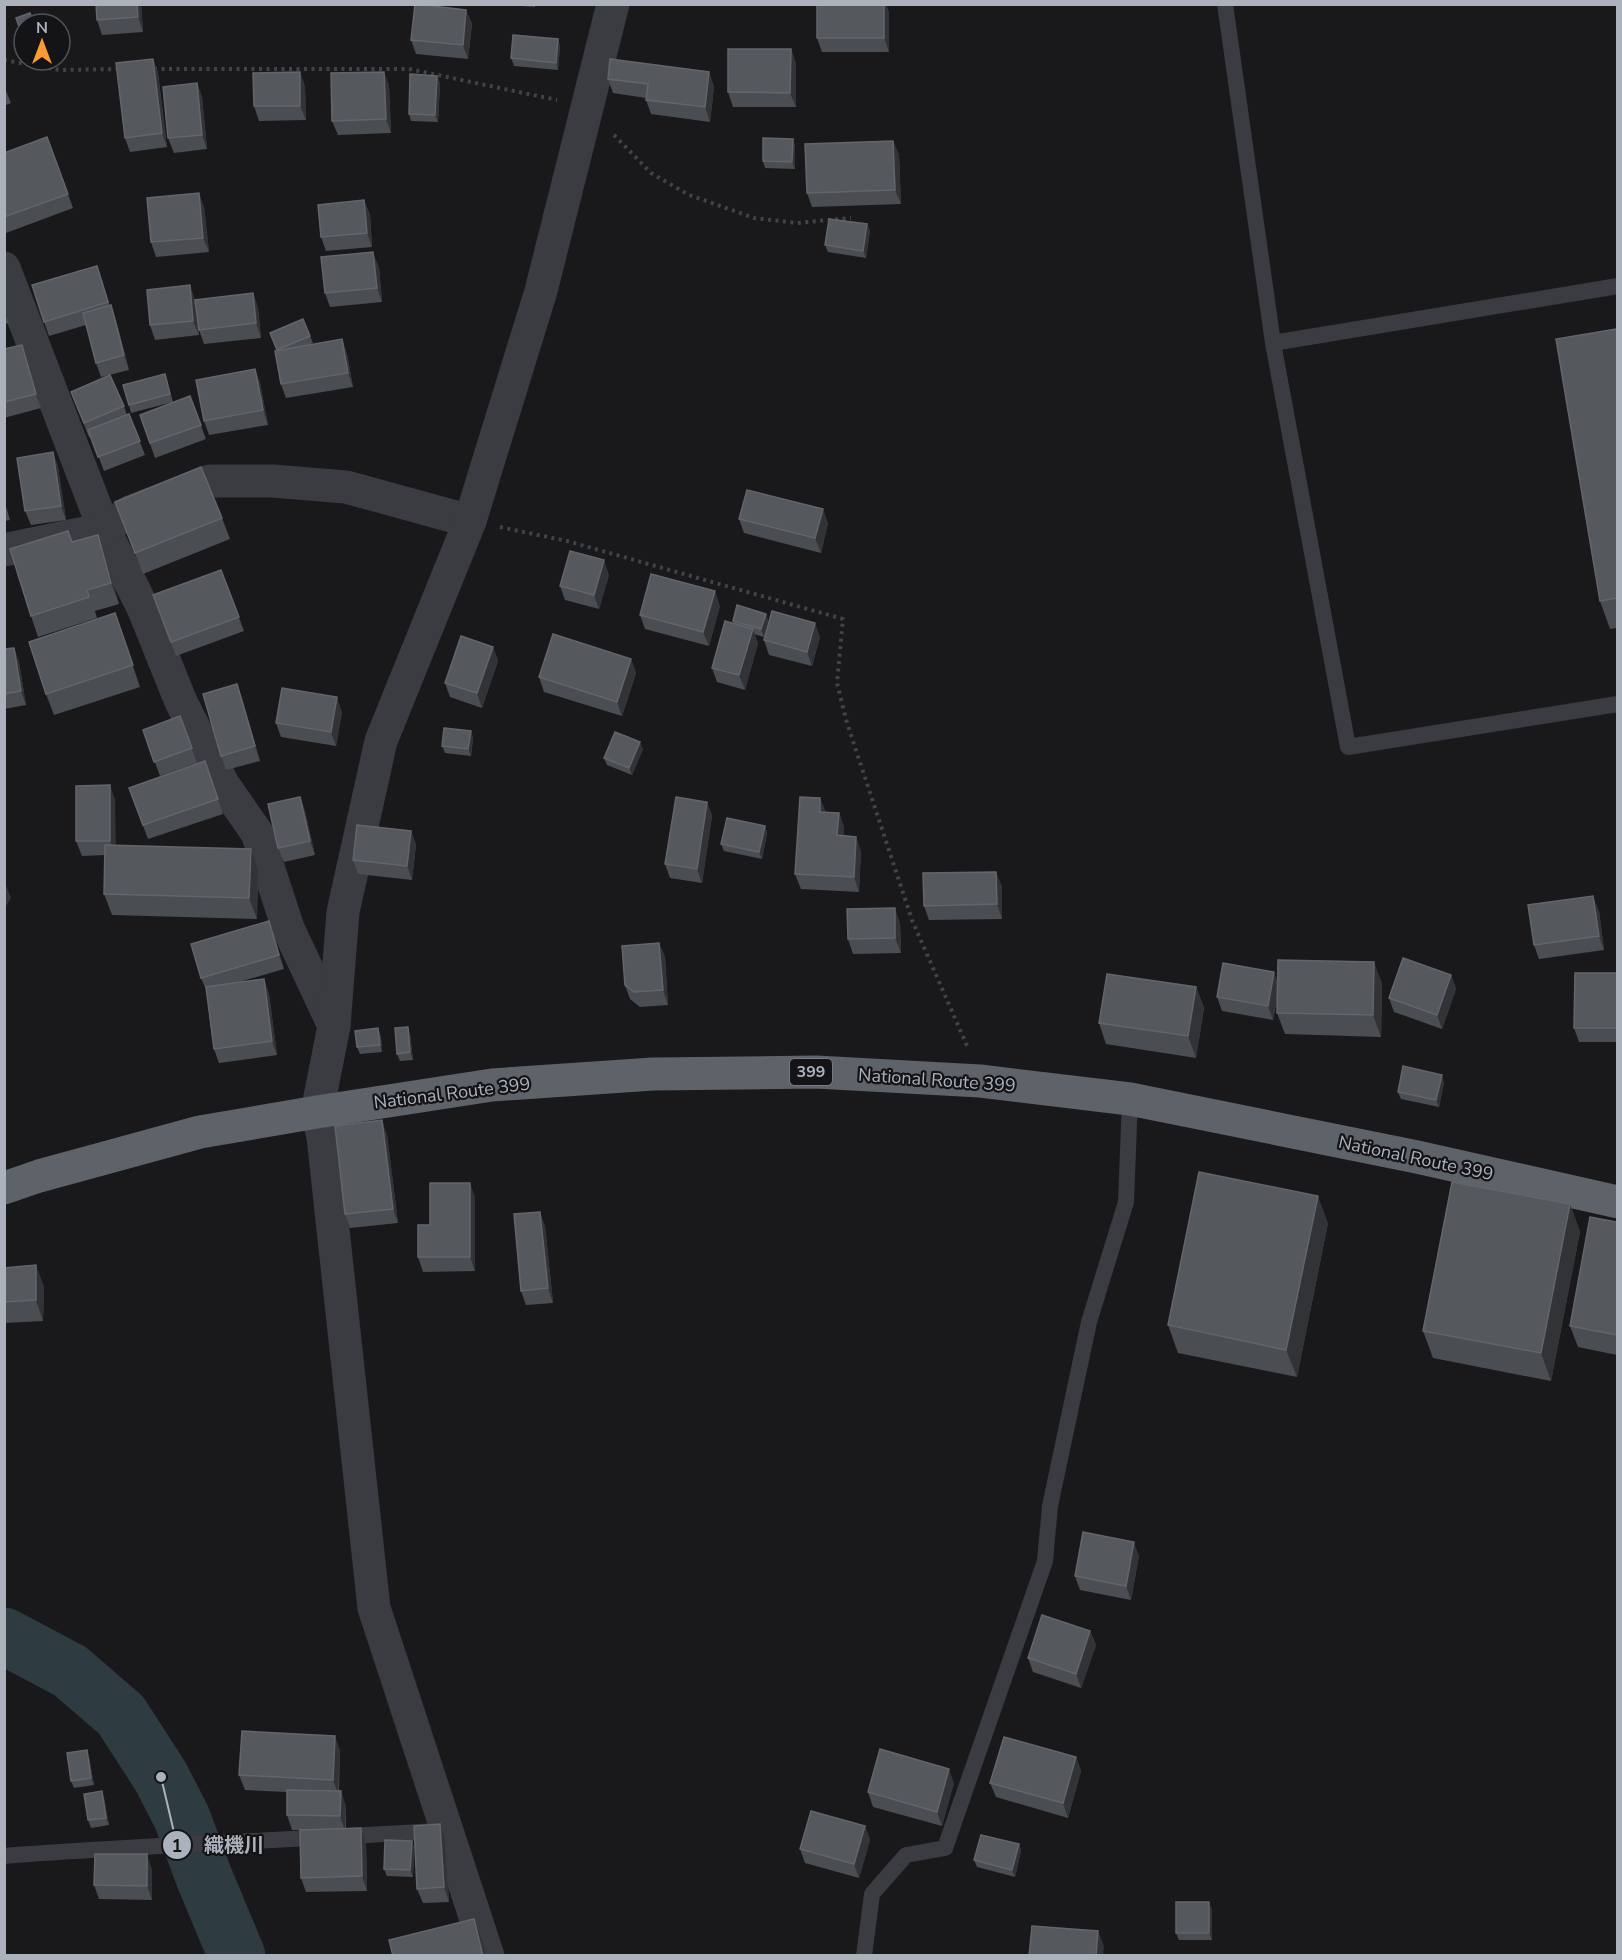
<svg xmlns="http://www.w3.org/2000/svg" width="1622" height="1960" font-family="'Nunito Sans','Noto Sans JP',sans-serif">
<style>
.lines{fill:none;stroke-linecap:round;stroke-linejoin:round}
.river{stroke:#2e3b41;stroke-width:57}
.path{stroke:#404348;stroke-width:4;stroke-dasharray:3 4.5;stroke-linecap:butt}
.service{stroke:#3a3c41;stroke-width:16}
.minor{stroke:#3a3c41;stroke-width:33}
.tertiary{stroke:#3a3c41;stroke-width:33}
.trunk{stroke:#5e6269;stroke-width:33}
.wall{fill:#4a4d51}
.shaded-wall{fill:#323337}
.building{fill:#55585d;stroke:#62666c;stroke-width:1.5}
.labels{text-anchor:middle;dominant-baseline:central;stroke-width:4.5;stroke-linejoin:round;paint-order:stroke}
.shield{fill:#141417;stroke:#7e838a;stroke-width:1.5}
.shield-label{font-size:16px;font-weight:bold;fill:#abb2bc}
.street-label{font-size:18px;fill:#abb2bc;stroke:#141417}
.leader{fill:none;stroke:#abb2bc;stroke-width:2}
.callout-dot{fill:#abb2bc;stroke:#141417;stroke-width:2}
.mark-label{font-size:18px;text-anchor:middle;font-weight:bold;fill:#111}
.callout-label{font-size:20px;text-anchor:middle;font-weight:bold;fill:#abb2bc;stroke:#141417;stroke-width:4.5;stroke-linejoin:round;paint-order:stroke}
</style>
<rect width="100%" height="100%" fill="#19191c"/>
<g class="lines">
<polyline class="river" points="4,1636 70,1671 121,1715 161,1777 182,1818 204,1877 237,1956"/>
<g class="path">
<polyline points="4,60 60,70 119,69"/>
<polyline points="154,69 409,69 557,100"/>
<polyline points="614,135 651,173 689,195 754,218 797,223 851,218"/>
<polyline points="500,527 567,541 843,619 837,683 847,723 912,920 968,1048"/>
</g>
<g class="service">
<polyline points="1225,4 1273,343 1348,747 1618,704"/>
<polyline points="1273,343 1618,286"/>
<path d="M4,1856C148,1845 291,1840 435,1831"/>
<polyline points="864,1956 872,1894 906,1855 945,1848 1045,1561 1050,1506 1089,1322 1126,1202 1130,1099"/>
</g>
<g class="minor">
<polyline points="4,268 104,529 144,610 181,702 223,784 257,833 288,928 334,1026"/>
<polyline points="4,550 104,529 130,512 210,481 273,481 346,487 470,521"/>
<polyline points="317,1112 323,1137 374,1608 488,1956"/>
</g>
<polyline class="tertiary" points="317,1112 334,1026 343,912 381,741 470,521 541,291 613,4"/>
<polyline class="trunk" points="4,1188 39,1176 200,1132 317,1112 492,1085 653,1074 816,1072 980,1081 1130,1099 1417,1157 1618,1202"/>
</g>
<g class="wall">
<polygon points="141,4 143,32 102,35 97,20"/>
<polygon points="496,4 535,4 535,7"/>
<polygon points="817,4 886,4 889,13 889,52 822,52 817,38"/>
<polygon points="466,10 472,24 468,59 416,54 411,40"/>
<polygon points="558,39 560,46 558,70 514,66 511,58"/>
<polygon points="791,49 796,64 796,107 733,107 728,92"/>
<polygon points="153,59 158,73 167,147 130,152 125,138"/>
<polygon points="300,72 305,87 306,120 259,121 254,106"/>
<polygon points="384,72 389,86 391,133 338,135 332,121"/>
<polygon points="709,72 714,87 710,122 651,114 646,100 646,98 613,93 608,79"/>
<polygon points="437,76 440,83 438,122 411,121 409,114"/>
<polygon points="197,83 202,97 207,149 174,153 168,138"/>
<polygon points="4,86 11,103 4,106"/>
<polygon points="47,137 73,208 6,233 4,229 4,153"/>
<polygon points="793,139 795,146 795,169 765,168 763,161"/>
<polygon points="893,141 899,155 901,204 812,207 807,193"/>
<polygon points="364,200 370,215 372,247 326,251 321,237"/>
<polygon points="204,207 209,252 156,257 151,242"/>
<polygon points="867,224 870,231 866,258 828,252 825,245"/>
<polygon points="379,267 382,302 330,307 325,293"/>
<polygon points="102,280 110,306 111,305 116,320 129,370 101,377 96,363 86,325 49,336 44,322"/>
<polygon points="253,293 258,308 261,338 204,344 199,330"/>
<polygon points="195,300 199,335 155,340 150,325"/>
<polygon points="4,312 9,323 4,324"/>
<polygon points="1617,329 1617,628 1610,629 1600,601"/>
<polygon points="310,336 313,343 308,345 342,339 347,354 353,387 286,398 281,384 275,351"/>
<polygon points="4,349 27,359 41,408 4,418"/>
<polygon points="255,369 260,383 268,425 209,435 204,421"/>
<polygon points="165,374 173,402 131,413 129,405"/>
<polygon points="71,392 124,406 127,415 129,414 145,455 104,471 91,437 89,437"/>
<polygon points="190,396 206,439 155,458 140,415"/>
<polygon points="53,452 58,467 66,520 31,525 25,511"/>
<polygon points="4,500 10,520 4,521"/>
<polygon points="115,502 222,518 230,539 143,574"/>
<polygon points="739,519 828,523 821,553 744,533"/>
<polygon points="72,542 105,556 119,604 95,611 97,618 38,637 31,616"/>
<polygon points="221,570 244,631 176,656 153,595"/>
<polygon points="609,575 599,609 565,600 560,586"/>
<polygon points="720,606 709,646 645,629 640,615"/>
<polygon points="115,613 140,687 54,715 46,694"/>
<polygon points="766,614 768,621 764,637 754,634 758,643 745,690 717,682 712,668 734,624 733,621"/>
<polygon points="820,637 812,666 769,655 764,640"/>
<polygon points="493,647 498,661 482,708 450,697 445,683"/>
<polygon points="14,648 19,662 26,705 4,709 4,649"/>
<polygon points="631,659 636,673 622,716 544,692 539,677"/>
<polygon points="242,698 260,761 226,770 221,756"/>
<polygon points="342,712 336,746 281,737 276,723"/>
<polygon points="180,716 197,763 160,776 143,730"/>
<polygon points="471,731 473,738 471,756 445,753 442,746"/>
<polygon points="643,749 632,775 607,765 604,758"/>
<polygon points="205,761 223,814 148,839 129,788"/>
<polygon points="300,797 305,811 315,855 284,862 278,848"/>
<polygon points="115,799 115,846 258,870 257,919 112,915 104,894 105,855 82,856 76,841"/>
<polygon points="707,802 712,816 702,883 670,878 665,864"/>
<polygon points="826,813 839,813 844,827 843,836 861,851 859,892 801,889 795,874"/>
<polygon points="765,826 767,833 762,859 724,851 721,844"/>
<polygon points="411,831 416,845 412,880 358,874 353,860"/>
<polygon points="1002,886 1002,919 929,920 924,906"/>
<polygon points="1599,911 1604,950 1539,959 1534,945"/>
<polygon points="900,923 901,953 853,954 848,939"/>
<polygon points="274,935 284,969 239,982 264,979 269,994 277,1055 219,1063 214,1049 207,992 201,978"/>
<polygon points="659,943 665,957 668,1005 640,1007 630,999 625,985"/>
<polygon points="1617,973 1617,1042 1579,1042 1574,1028"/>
<polygon points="1451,975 1456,989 1442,1029 1394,1012 1389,998"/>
<polygon points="1278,983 1382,983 1381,1037 1285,1034 1277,1013 1278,995 1273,1020 1222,1011 1217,997"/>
<polygon points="1196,987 1204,1008 1196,1058 1106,1044 1099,1023"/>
<polygon points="410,1034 413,1060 400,1061 397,1054"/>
<polygon points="381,1036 382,1052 360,1054 357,1047"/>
<polygon points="1444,1082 1439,1107 1401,1099 1398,1092"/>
<polygon points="387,1135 398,1223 350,1228 345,1214"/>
<polygon points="475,1197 475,1271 423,1272 418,1257 430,1225"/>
<polygon points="1570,1204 1580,1232 1551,1381 1433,1358 1423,1331"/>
<polygon points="1617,1222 1617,1355 1578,1347 1570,1326"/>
<polygon points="1328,1223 1297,1377 1178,1353 1168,1325"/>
<polygon points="545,1226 553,1303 526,1305 521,1291"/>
<polygon points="4,1268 44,1286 43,1321 4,1323"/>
<polygon points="1139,1556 1131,1600 1080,1590 1075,1576"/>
<polygon points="1090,1631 1096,1645 1081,1688 1033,1672 1028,1658"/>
<polygon points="340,1750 339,1791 346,1806 346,1829 361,1828 366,1843 367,1891 306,1892 301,1878 305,1830 292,1830 287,1815 287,1792 245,1790 239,1775"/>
<polygon points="89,1757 94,1785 74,1788 71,1781"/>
<polygon points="1076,1757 1081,1771 1068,1818 996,1797 990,1783"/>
<polygon points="954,1783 942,1826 873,1807 868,1792"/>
<polygon points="104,1798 109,1825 91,1828 88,1820"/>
<polygon points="440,1824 445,1839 449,1902 423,1903 417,1889"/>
<polygon points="865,1826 870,1840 859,1878 805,1863 800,1849"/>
<polygon points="412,1841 414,1848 413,1877 387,1876 384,1869"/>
<polygon points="1019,1844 1021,1851 1015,1877 977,1867 974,1860"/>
<polygon points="152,1869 152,1900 99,1899 94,1885"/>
<polygon points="1212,1909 1212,1940 1179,1940 1176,1933"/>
</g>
<g class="shaded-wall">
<polygon points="137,4 141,4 143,32 138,17"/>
<polygon points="884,4 886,4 889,13 889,52 884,38"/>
<polygon points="466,10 472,24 468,59 463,45"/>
<polygon points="558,39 560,46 558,70 556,63"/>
<polygon points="791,49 796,64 796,107 790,93"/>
<polygon points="153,59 158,73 167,147 162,133"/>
<polygon points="300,72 305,87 306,120 300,106"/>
<polygon points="384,72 389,86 391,133 386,119"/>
<polygon points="709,72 714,87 710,122 705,107"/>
<polygon points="437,76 440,83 438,122 435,115"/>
<polygon points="197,83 202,97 207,149 202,135"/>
<polygon points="793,139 795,146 795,169 792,162"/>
<polygon points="893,141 899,155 901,204 895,190"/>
<polygon points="199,193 204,207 209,252 203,238"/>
<polygon points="364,200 370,215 372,247 367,233"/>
<polygon points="867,224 870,231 866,258 863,251"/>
<polygon points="373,252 379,267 382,302 377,288"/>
<polygon points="190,285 195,300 199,335 193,321"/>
<polygon points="253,293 258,308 261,338 256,323"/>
<polygon points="111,305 116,320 129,370 124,355"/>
<polygon points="342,339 347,354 353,387 348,373"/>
<polygon points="22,345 27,359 41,408 36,394"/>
<polygon points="255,369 260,383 268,425 263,410"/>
<polygon points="53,452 58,467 66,520 61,506"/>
<polygon points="823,509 828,523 821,553 815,538"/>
<polygon points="98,535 105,556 119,604 111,583"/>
<polygon points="604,560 609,575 599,609 594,595"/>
<polygon points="715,591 720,606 709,646 703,632"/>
<polygon points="766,614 768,621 764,637 761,629"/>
<polygon points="815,623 820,637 812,666 807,652"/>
<polygon points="753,629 758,643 745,690 739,675"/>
<polygon points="493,647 498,661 482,708 477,693"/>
<polygon points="14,648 19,662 26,705 21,691"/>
<polygon points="631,659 636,673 622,716 617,702"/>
<polygon points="237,684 242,698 260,761 255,746"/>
<polygon points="337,697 342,712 336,746 331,732"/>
<polygon points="471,731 473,738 471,756 468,749"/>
<polygon points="640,742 643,749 632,775 629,768"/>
<polygon points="110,785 115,799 116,855 110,841"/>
<polygon points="300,797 305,811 315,855 310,841"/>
<polygon points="820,798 826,812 820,812"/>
<polygon points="707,802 712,816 702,883 697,869"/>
<polygon points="839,813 844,827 843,850 837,835"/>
<polygon points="765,826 767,833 762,859 759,852"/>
<polygon points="411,831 416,845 412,880 407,866"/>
<polygon points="856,837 861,851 859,892 854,877"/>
<polygon points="251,849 258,870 257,919 249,898"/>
<polygon points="996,872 1002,886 1002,919 997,904"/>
<polygon points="4,881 11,898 4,910"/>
<polygon points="1593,896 1599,911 1604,950 1599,936"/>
<polygon points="895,908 900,923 901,953 895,938"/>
<polygon points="269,921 274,935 284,969 279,955"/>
<polygon points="659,943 665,957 668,1005 663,990"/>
<polygon points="1374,962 1382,983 1381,1037 1373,1015"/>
<polygon points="1274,972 1279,986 1273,1020 1268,1006"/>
<polygon points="1451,975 1456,989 1442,1029 1437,1015"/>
<polygon points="264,979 269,994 277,1055 272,1041"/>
<polygon points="1196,987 1204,1008 1196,1058 1188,1036"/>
<polygon points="408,1027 410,1034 413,1060 410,1052"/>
<polygon points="378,1028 381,1036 382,1052 380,1045"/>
<polygon points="1442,1075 1444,1082 1439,1107 1436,1100"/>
<polygon points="382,1120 387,1135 398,1223 393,1209"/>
<polygon points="470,1183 475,1197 475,1271 470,1257"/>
<polygon points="1318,1196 1328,1223 1297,1377 1286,1350"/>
<polygon points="1570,1204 1580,1232 1551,1381 1541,1353"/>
<polygon points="540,1212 545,1226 553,1303 548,1288"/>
<polygon points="36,1265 44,1286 43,1321 36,1300"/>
<polygon points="1134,1542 1139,1556 1131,1600 1126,1586"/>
<polygon points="1090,1631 1096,1645 1081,1688 1076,1674"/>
<polygon points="335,1736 340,1750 338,1794 333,1780"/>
<polygon points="87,1750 89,1757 94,1785 91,1778"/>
<polygon points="1076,1757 1081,1771 1068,1818 1063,1803"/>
<polygon points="949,1769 954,1783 942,1826 937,1812"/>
<polygon points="102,1791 104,1798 109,1825 106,1818"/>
<polygon points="341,1791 346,1806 345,1831 340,1816"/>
<polygon points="440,1824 445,1839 449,1902 444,1887"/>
<polygon points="865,1826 870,1840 859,1878 854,1864"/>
<polygon points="361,1828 366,1843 367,1891 362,1876"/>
<polygon points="412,1841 414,1848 413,1877 410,1870"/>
<polygon points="1019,1844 1021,1851 1015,1877 1012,1870"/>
<polygon points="147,1854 152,1869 152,1900 147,1886"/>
<polygon points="1209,1902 1212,1909 1212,1940 1209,1933"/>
<polygon points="474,1919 482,1940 486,1956 483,1956"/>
<polygon points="1098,1931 1104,1946 1103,1956 1096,1956"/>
</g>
<g class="building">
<polygon points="96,4 137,4 138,17 97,20"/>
<polygon points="415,4 466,10 463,45 411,40"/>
<rect x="817" y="4" width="67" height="34"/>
<polygon points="30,13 34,24 24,24 24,41 16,18"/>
<polygon points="513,35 558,39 556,63 511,58"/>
<polygon points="728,49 791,49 790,93 728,92"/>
<polygon points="153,59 162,133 125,138 116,63"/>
<polygon points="610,59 709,72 705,107 646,100 648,84 608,79"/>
<polygon points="300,72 300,106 254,106 253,73"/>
<polygon points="384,72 386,119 332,121 331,73"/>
<polygon points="410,74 437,76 435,115 409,114"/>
<polygon points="197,83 202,135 168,138 163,87"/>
<polygon points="47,137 68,194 4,217 4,153"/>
<polygon points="763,138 793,139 792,162 763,161"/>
<polygon points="893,141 895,190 807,193 805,144"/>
<polygon points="199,193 203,238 151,242 147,198"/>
<polygon points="364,200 367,233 321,237 318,205"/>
<polygon points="829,219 867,224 863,251 825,245"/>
<polygon points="373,252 377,288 325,293 321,257"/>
<polygon points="97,266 108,302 44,322 32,285"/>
<polygon points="190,285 193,321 150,325 147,290"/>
<polygon points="253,293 256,323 199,330 195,300"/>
<polygon points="111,305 124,355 96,363 83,313"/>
<polygon points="303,319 310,336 277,350 270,333"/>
<polygon points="1617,329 1617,598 1600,601 1556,339"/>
<polygon points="342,339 348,373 281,384 275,351"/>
<polygon points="22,345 36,394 4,402 4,349"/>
<polygon points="255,369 263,410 204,421 196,380"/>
<polygon points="165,374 170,394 129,405 123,385"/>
<polygon points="110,375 124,406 84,423 71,392"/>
<polygon points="190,396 201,425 150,443 140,415"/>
<polygon points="129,414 140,441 98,457 88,430"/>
<polygon points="53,452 61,506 25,511 17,458"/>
<polygon points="201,467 222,518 135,553 115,502"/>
<polygon points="747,490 823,509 815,538 739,519"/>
<polygon points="68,531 72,542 98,535 111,583 87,590 89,597 31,616 10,549"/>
<polygon points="570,551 604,560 594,595 560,586"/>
<polygon points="221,570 239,617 171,642 153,595"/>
<polygon points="651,574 715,591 703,632 640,615"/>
<polygon points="737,605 766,614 761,629 733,621"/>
<polygon points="772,611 815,623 807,652 764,640"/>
<polygon points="115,613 133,665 46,694 29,642"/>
<polygon points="725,621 753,629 739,675 712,668"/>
<polygon points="553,634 631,659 617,702 539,677"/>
<polygon points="461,636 493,647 477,693 445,683"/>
<polygon points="14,648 21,691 4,694 4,649"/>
<polygon points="237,684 255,746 221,756 203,694"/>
<polygon points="282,688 337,697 331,732 276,723"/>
<polygon points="180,716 192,748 154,762 143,730"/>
<polygon points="444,728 471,731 468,749 442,746"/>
<polygon points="615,732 640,742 629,768 604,758"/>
<polygon points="205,761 218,799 143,825 129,788"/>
<polygon points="110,785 110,841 76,841 76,786"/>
<polygon points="300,797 310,841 278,848 268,804"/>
<polygon points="676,797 707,802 697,869 665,864"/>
<polygon points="800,797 820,798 820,812 839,813 837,835 856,837 854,877 795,874"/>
<polygon points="727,818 765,826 759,852 721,844"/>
<polygon points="357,825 411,831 407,866 353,860"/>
<polygon points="105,845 251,849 249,898 104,894"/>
<polygon points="996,872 997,904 924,906 923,873"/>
<polygon points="1593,896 1599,936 1534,945 1528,905"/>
<polygon points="895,908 895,938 848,939 847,909"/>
<polygon points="269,921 279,955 201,978 191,944"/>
<polygon points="659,943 663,990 634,992 625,985 622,946"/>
<polygon points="1403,958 1451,975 1437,1015 1389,998"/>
<polygon points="1278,960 1374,962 1373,1015 1277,1013"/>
<polygon points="1223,963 1274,972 1268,1006 1217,997"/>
<polygon points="1575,973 1617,973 1617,1028 1574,1028"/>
<polygon points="1107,974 1196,987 1188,1036 1099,1023"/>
<polygon points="264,979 272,1041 214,1049 206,987"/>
<polygon points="408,1027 410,1052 397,1054 395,1028"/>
<polygon points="378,1028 380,1045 357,1047 355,1031"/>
<polygon points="1403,1066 1442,1075 1436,1100 1398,1092"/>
<polygon points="382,1120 393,1209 345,1214 335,1126"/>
<polygon points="1199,1172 1318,1196 1286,1350 1168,1325"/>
<polygon points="1452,1182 1570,1204 1541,1353 1423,1331"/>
<polygon points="430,1183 470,1183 470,1257 418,1257 418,1225 430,1225"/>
<polygon points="540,1212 548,1288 521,1291 514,1214"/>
<polygon points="1590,1217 1617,1222 1617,1335 1570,1326"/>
<polygon points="36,1265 36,1300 4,1302 4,1268"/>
<polygon points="1083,1532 1134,1542 1126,1586 1075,1576"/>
<polygon points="1042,1615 1090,1631 1076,1674 1028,1658"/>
<polygon points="242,1731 335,1736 333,1780 239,1775"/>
<polygon points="1004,1737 1076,1757 1063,1803 990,1783"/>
<polygon points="880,1749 949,1769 937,1812 868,1792"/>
<polygon points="87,1750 91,1778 71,1781 67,1753"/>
<polygon points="287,1790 341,1791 340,1816 287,1815"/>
<polygon points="102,1791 106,1818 88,1820 84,1794"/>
<polygon points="811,1811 865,1826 854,1864 800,1849"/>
<polygon points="440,1824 444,1887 417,1889 414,1826"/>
<polygon points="361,1828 362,1876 301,1878 300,1830"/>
<polygon points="981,1835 1019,1844 1012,1870 974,1860"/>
<polygon points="385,1840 412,1841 410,1870 384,1869"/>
<polygon points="95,1854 147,1854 147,1886 94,1885"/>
<rect x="1176" y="1902" width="33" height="31"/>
<polygon points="474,1919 483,1956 393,1956 389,1940"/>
<polygon points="1032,1926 1098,1931 1096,1956 1029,1956"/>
</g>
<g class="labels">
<rect class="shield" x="790" y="1059" width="42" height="26" rx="4.5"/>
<g class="shield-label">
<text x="811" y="1072">399</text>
</g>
<g class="street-label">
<text transform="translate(937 1080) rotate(4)">National Route 399</text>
<text transform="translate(452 1093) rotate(-7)">National Route 399</text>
<text transform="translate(1416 1158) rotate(12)">National Route 399</text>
</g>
</g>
<path class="leader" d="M161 1777L177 1845"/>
<g class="callout-dot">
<circle cx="161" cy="1777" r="6"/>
<circle cx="177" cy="1845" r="15"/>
</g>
<g class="mark-label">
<text x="177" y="1852">1</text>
</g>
<g class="callout-label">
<text x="234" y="1852">織機川</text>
</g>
<rect width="1622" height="1960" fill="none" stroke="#abb2bc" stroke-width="12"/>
<g transform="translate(42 42)"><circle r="28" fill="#141417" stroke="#505359" stroke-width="1.5"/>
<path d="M0-4.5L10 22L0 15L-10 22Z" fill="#fa9b33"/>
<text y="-9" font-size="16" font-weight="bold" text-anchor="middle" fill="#abb2bc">N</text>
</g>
</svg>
